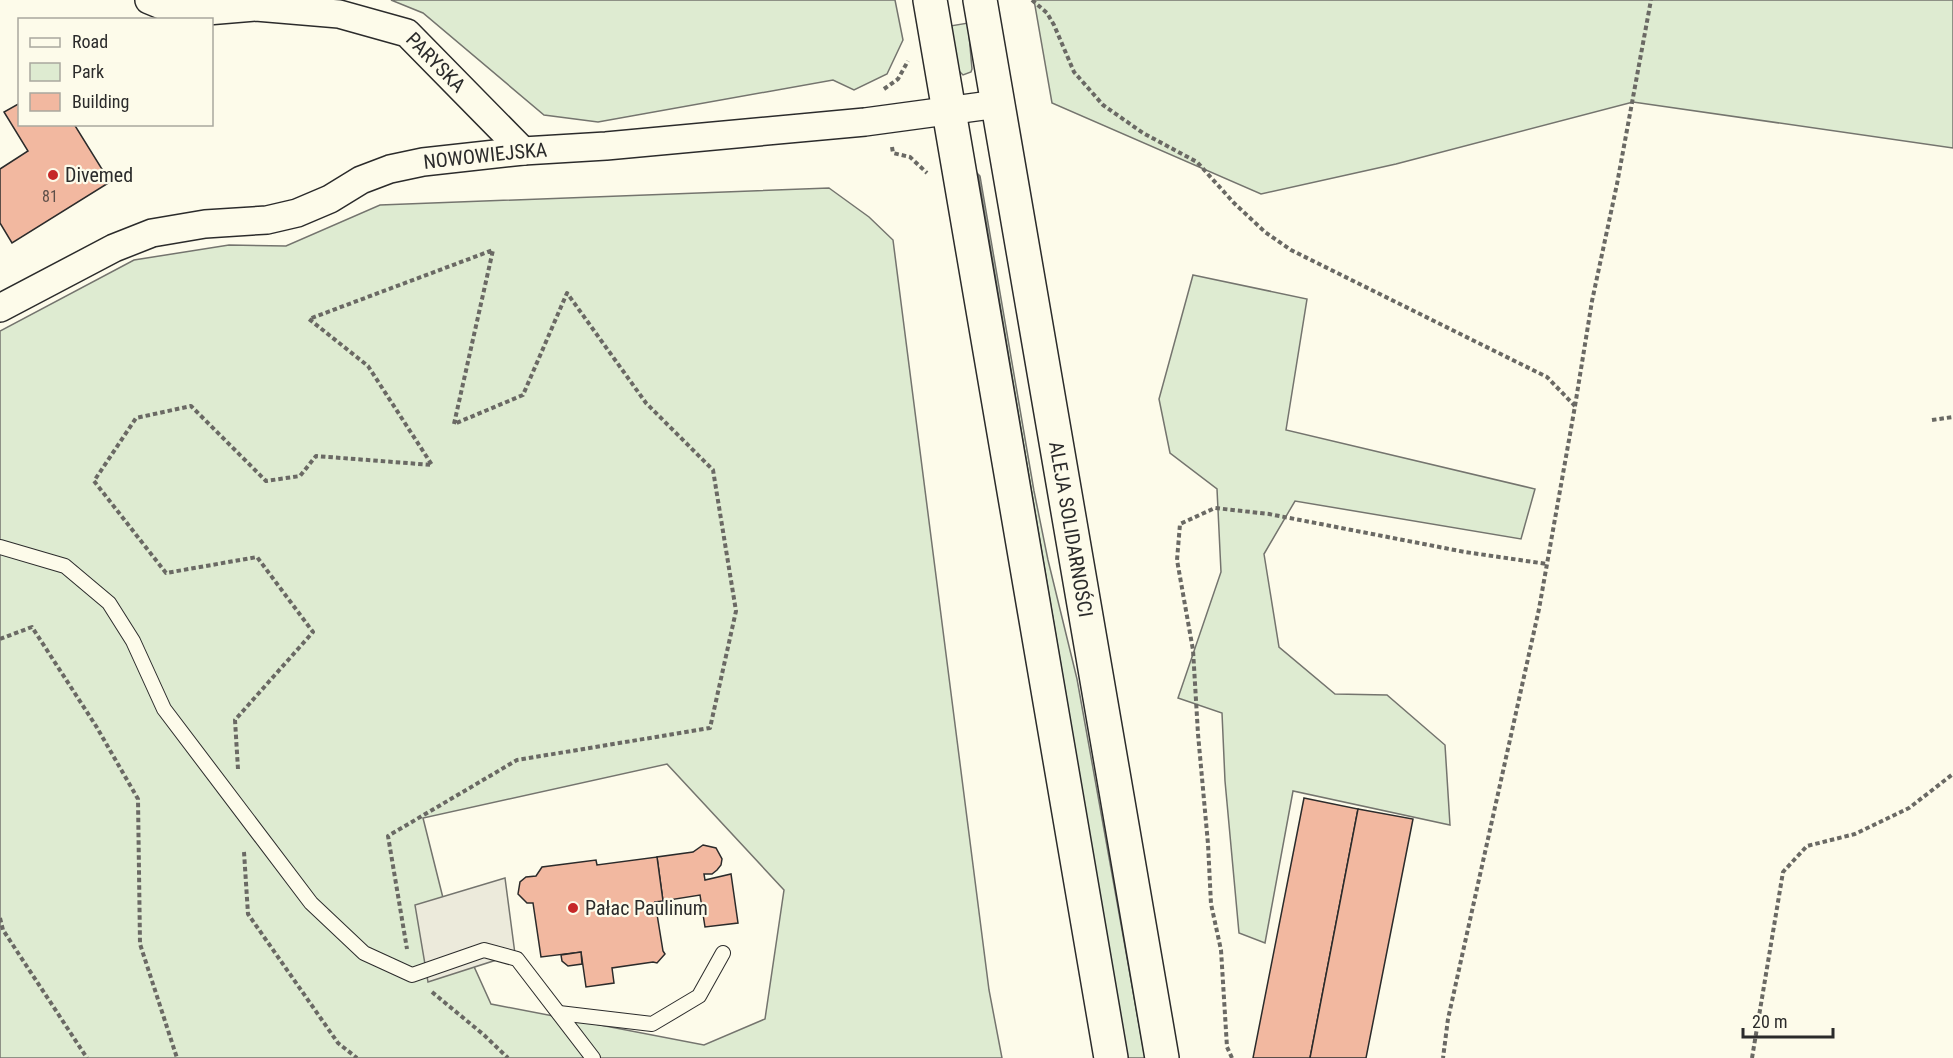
<svg xmlns="http://www.w3.org/2000/svg" width="1953" height="1058" font-family="'Roboto Condensed',sans-serif">
<style>
.green{fill:#deebd1;stroke:#74746e;stroke-width:1.5;fill-rule:evenodd}
.parking{fill:#eceadb;stroke:#74746e;stroke-width:1.5}
.building{fill:#f2b8a0;stroke:#2b2b2b;stroke-width:1.5}
.lines{fill:none;stroke-linecap:round;stroke-linejoin:round}
.lane-casing{stroke:#2b2b2b;stroke-width:16}
.street-casing{stroke:#2b2b2b;stroke-width:30}
.secondary-casing{stroke:#2b2b2b;stroke-width:36}
.path{stroke:#6a6964;stroke-width:4;stroke-dasharray:4.5 3;stroke-linecap:butt}
.lane{stroke:#fdfbea;stroke-width:14}
.street{stroke:#fdfbea;stroke-width:27}
.secondary{stroke:#fdfbea;stroke-width:33}
.poi-dot{fill:#c62828;stroke:#fdfbea;stroke-width:2}
.labels{text-anchor:middle;dominant-baseline:central;stroke-width:4.5;stroke-linejoin:round;paint-order:stroke}
.number-label{font-size:16px;fill:#5d4e48}
.street-label{font-size:20px;fill:#2b2b2b;stroke:#fdfbea}
.poi-label{font-size:20px;fill:#2b2b2b;stroke:#fdfbea;text-anchor:start}
</style>
<rect width="100%" height="100%" fill="#fdfbea"/>
<g class="green">
<polygon points="391,0 895,0 903,40 887,74 854,90 833,80 598,122 544,115 423,13"/>
<polygon points="1034,0 1953,0 1953,148 1633,102 1396,164 1261,194 1052,103"/>
<polygon points="968,23 972,69 971,72 963,75 958,70 950,26"/>
<polygon points="978,174 980,176 1034,491 1048,560 1077,679 1145,1058 1127,1058"/>
<path d="M829,188L869,217L893,240L989,990L1002,1058H0V331L134,260L229,245L286,246L380,205ZM667,764L784,890L765,1019L704,1045L491,1004L443,898L423,818Z"/>
<polygon points="1193,275 1307,299 1286,430 1535,489 1521,539 1295,501 1264,554 1279,647 1335,694 1387,695 1445,745 1450,825 1293,791 1265,943 1239,933 1225,781 1222,713 1178,698 1221,572 1217,489 1170,453 1159,399"/>
</g>
<polygon class="parking" points="505,878 515,954 428,982 415,905"/>
<g class="building">
<polygon points="20,103 20,124 74,124 110,182 12,243 0,223 0,169 28,151 4,112"/>
<polygon points="1304,798 1358,809 1310,1058 1253,1058"/>
<polygon points="1358,809 1413,819 1366,1058 1310,1058"/>
<polygon points="703,845 716,848 722,859 721,865 717,870 712,874 704,874 705,880 731,874 738,923 705,927 700,895 663,901 657,857 693,852"/>
<polygon points="657,857 663,901 655,902 663,951 665,954 657,963 653,962 612,968 614,983 586,987 581,952 541,957 533,903 527,903 518,894 520,882 526,877 536,876 542,867 596,860 597,865"/>
<polygon points="581,952 582,964 568,966 562,961 561,955"/>
</g>
<g class="lines">
<defs>
<g id="lane">
<polyline points="0,547 65,566 109,603 133,641 164,709 311,903 364,953 412,975 484,950 517,959 593,1058"/>
<polyline points="559,1013 652,1024 699,996 723,953"/>
</g>
<g id="street">
<path id="s1" d="M149,0L166,7L195,12L256,7L339,14L407,33L523,151"/>
<path id="s2" d="M0,308L114,248L152,233L205,224L267,220L297,213L330,199L361,180L390,169L423,162L523,151L606,146L865,122L998,104"/>
</g>
<g id="secondary">
<polyline points="930,0 1111,1058"/>
<path id="s3" d="M980,0L1162,1058"/>
</g>
</defs>
<use href="#lane" class="lane-casing"/>
<use href="#street" class="street-casing"/>
<use href="#secondary" class="secondary-casing"/>
<g class="path">
<polyline points="1032,0 1047,13 1054,25 1074,72 1103,105 1143,133 1197,162 1234,203 1265,232 1291,250 1547,377 1575,406 1539,609 1448,1019 1443,1058"/>
<polyline points="884,89 898,79 908,61"/>
<polyline points="892,147 893,153 910,157 927,173"/>
<polyline points="1575,406 1592,301 1617,184 1651,0"/>
<polyline points="1932,420 1953,417"/>
<polyline points="0,639 32,627 96,726 138,799 140,944 177,1058"/>
<polyline points="238,769 235,720 313,632 257,557 166,573 94,481 136,418 191,406 266,481 300,476 316,456 432,465 368,366 309,319 493,250 454,424 523,395 567,293 646,403 713,470 736,611 710,728 517,760 388,836 407,949"/>
<polyline points="244,852 248,914 338,1043 357,1058"/>
<polyline points="0,918 3,930 87,1058"/>
<polyline points="432,992 484,1035 508,1058"/>
<polyline points="1232,1058 1227,1047 1221,950 1211,904 1208,844 1198,734 1193,650 1177,560 1180,524 1215,508 1269,514 1465,552 1547,564"/>
<polyline points="1752,1058 1783,872 1807,846 1855,834 1909,808 1953,774"/>
</g>
<use href="#lane" class="lane"/>
<use href="#street" class="street"/>
<use href="#secondary" class="secondary"/>
</g>
<g class="poi-dot">
<circle cx="53" cy="175" r="6"/>
<circle cx="573" cy="908" r="6"/>
</g>
<g class="labels">
<g class="number-label">
<text x="50" y="196">81</text>
</g>
<g class="street-label">
<text stroke="none"><textPath href="#s1" startOffset="304">PARYSKA</textPath></text>
<text stroke="none"><textPath href="#s2" startOffset="516">NOWOWIEJSKA</textPath></text>
<text stroke="none"><textPath href="#s3" startOffset="537">ALEJA SOLIDARNOŚCI</textPath></text>
</g>
<g class="poi-label">
<text x="65" y="175">Divemed</text>
<text x="585" y="908">Pałac Paulinum</text>
</g>
</g>
<rect x="18" y="18" width="195" height="108" fill="#fdfbea" stroke="#a9a89e" stroke-width="1.5"/>
<rect x="30" y="38" width="30" height="9" fill="#fdfbea" stroke="#a9a89e" stroke-width="1.5"/>
<text x="72" y="48" font-size="18" fill="#2b2b2b">Road</text>
<rect x="30" y="63" width="30" height="18" fill="#deebd1" stroke="#a9a89e" stroke-width="1.5"/>
<text x="72" y="78" font-size="18" fill="#2b2b2b">Park</text>
<rect x="30" y="93" width="30" height="18" fill="#f2b8a0" stroke="#a9a89e" stroke-width="1.5"/>
<text x="72" y="108" font-size="18" fill="#2b2b2b">Building</text>
<path d="M1743 1028v9h90v-9" fill="none" stroke="#2b2b2b" stroke-width="3"/>
<text x="1752" y="1028" font-size="18" fill="#2b2b2b" stroke="#fdfbea" stroke-width="4.5" paint-order="stroke">20 m</text>
</svg>
